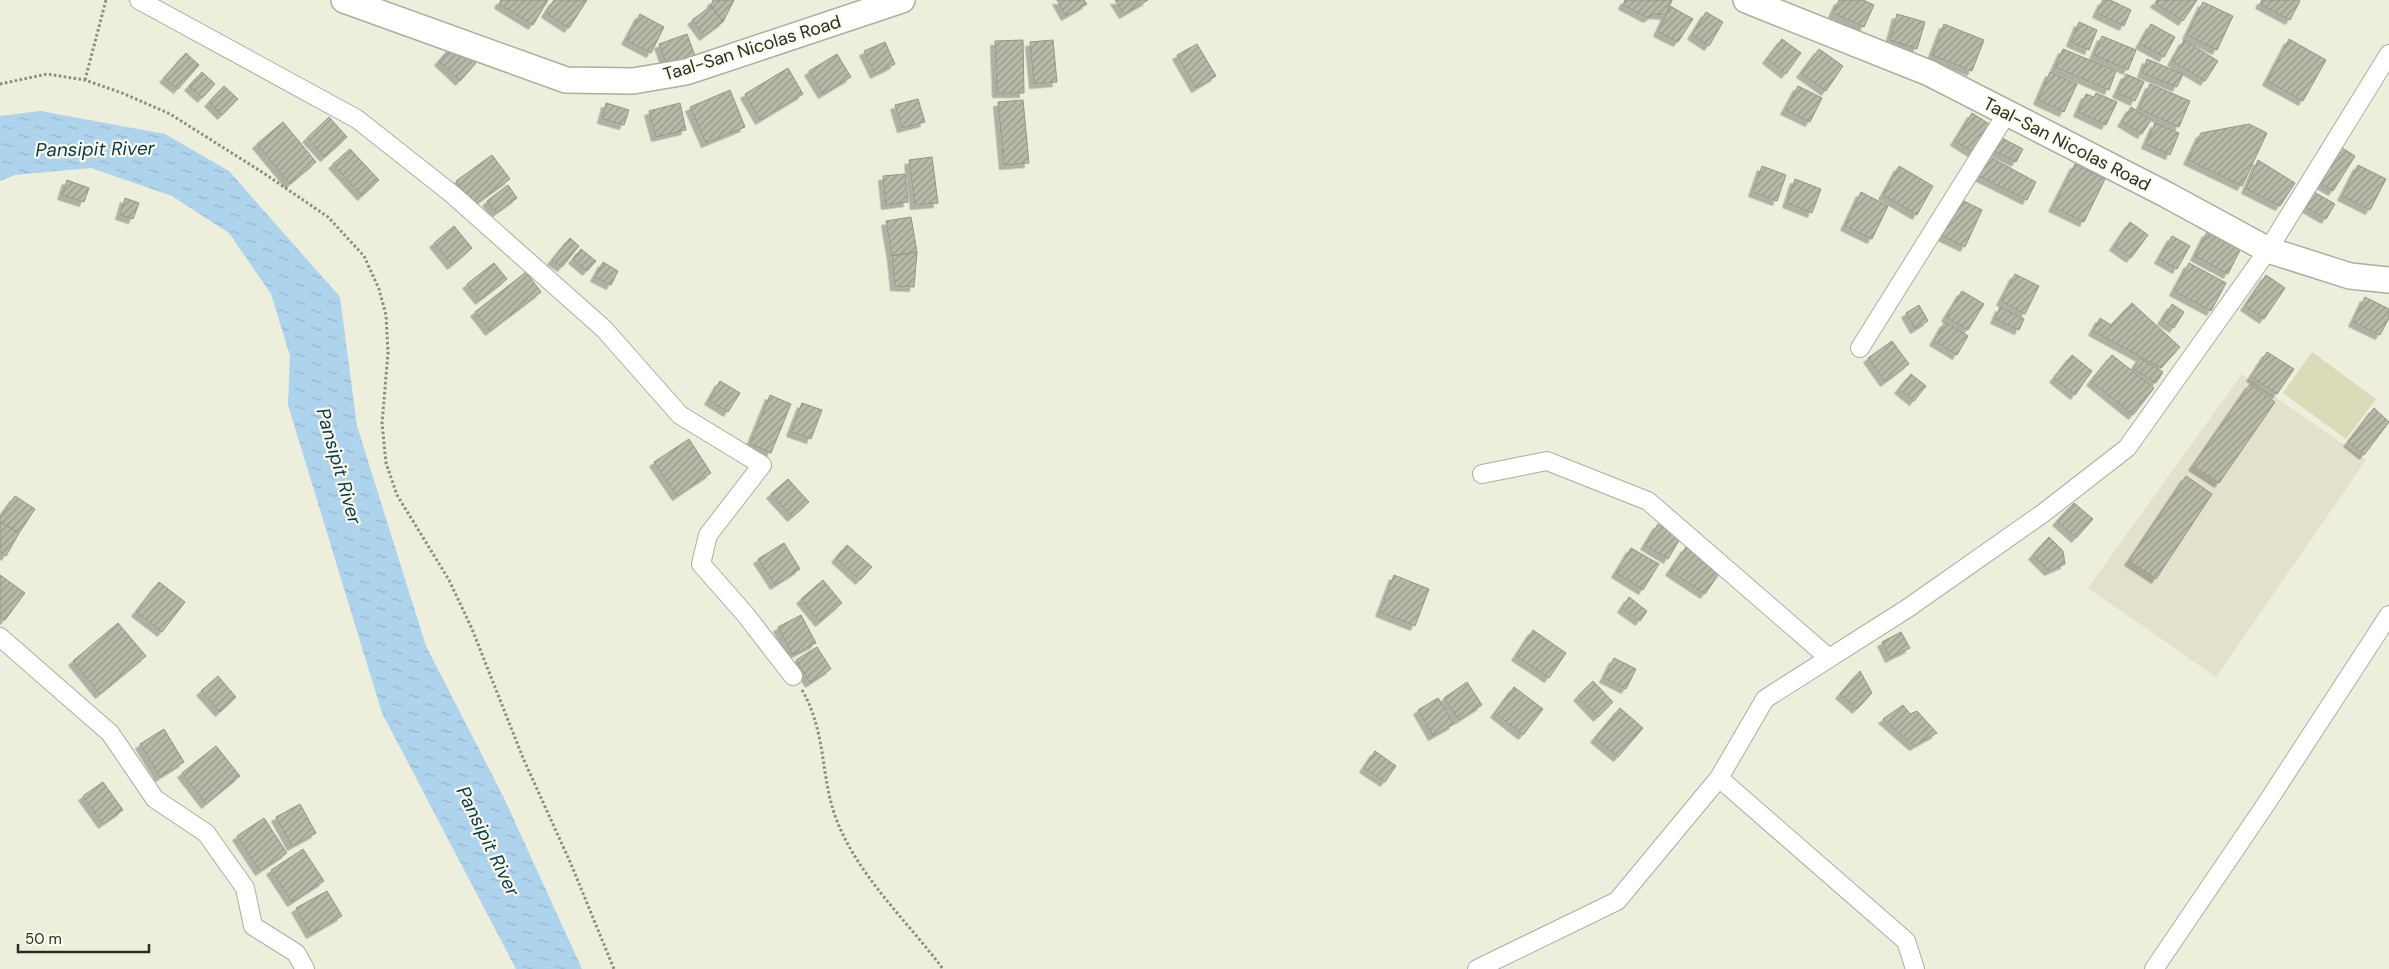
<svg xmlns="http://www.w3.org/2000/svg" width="2389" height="969" font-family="'DM Sans',sans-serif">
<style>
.built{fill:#e2e1cb}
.garden{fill:#dbdab9}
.water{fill:url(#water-ripples)}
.building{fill:url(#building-hatch);stroke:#969687;filter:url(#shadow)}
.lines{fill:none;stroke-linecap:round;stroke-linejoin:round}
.minor-casing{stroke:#aead9e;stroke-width:20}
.secondary-casing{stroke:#aead9e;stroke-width:28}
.path{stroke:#8c8c81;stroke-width:3;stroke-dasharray:2.5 2.5;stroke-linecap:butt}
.minor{stroke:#fff;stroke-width:18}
.secondary{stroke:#fff;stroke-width:25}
.labels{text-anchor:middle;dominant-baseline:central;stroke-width:4.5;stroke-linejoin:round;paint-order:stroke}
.street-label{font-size:18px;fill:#2d2d27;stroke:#fbfbeb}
.water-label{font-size:19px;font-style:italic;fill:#083953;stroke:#fbfbeb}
</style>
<defs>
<pattern id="water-ripples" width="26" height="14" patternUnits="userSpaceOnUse" patternTransform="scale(1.25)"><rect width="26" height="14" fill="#aed3ed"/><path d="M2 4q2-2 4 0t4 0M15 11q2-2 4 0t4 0" fill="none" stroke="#96b5cb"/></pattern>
<pattern id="building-hatch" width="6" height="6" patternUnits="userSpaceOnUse" patternTransform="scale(1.25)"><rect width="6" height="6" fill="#b9b9a9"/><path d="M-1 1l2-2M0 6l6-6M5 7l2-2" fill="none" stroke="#97978a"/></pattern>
<filter id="shadow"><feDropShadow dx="-4.5" dy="4.5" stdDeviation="0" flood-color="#0004"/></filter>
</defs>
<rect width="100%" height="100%" fill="#eed"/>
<polygon class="built" points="2242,374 2366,460 2216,677 2088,588"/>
<polygon class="garden" points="2312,352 2376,399 2346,439 2283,393"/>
<polygon class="water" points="40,111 165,134 229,171 340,297 357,426 426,646 504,798 582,969 516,969 382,713 288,405 290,356 271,294 229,233 172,196 91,168 15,175 0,181 0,116"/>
<g class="building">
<polygon points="501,0 548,0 533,25 499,4"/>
<polygon points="554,0 587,0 569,28 546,13"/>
<polygon points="713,0 734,0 723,22 711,6"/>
<polygon points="1057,0 1084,0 1087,4 1066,16"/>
<polygon points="1115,0 1148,0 1124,14"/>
<polygon points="1625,0 1672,0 1666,15 1654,14 1648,18 1623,5"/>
<polygon points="1839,0 1863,0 1874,5 1864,27 1833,13"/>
<polygon points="2103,0 2110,0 2131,10 2124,26 2097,13"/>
<polygon points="2157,0 2197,0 2183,21 2155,3"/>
<polygon points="2262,0 2299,0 2300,1 2290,20 2260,4"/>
<polygon points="2203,2 2233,16 2217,50 2187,35"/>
<polygon points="711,6 723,22 704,36 692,20"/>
<polygon points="1670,6 1693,19 1678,42 1658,32"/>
<polygon points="1706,12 1723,22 1709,46 1692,35"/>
<polygon points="640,14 664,27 651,53 626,40"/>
<polygon points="1897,14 1925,22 1917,49 1890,40"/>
<polygon points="2079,22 2097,30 2089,50 2071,42"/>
<polygon points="1944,24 1984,40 1972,71 1932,55"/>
<polygon points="2151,24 2175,37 2164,57 2140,44"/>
<polygon points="687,34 698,64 670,74 659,44"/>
<polygon points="2102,36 2136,50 2128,70 2094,55"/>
<polygon points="1782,39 1801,53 1786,74 1767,59"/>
<polygon points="2289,39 2326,60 2303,101 2267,81"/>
<polygon points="1023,40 1024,93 997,93 995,41"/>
<polygon points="1053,40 1057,82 1034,84 1030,42"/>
<polygon points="2184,40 2218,61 2205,81 2172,61"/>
<polygon points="885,42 895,64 875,74 864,51"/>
<polygon points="454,44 476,63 460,81 439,61"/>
<polygon points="1197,44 1216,76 1196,88 1177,55"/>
<polygon points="1819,49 1843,66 1826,91 1801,73"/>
<polygon points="2063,49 2116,71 2109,90 2055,67"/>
<polygon points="186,53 199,65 178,89 164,78"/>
<polygon points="837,54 851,77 823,94 809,71"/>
<polygon points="2147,59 2183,74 2177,87 2142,73"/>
<polygon points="788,68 803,94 760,120 745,94"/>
<polygon points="202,72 215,84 202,98 189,86"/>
<polygon points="2050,72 2077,84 2064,112 2038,100"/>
<polygon points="2126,74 2144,82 2135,101 2117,93"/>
<polygon points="2150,84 2190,101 2179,127 2139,109"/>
<polygon points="224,86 238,99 222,115 209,102"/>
<polygon points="1798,86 1822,98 1810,122 1785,110"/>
<polygon points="730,90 745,127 706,143 690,107"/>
<polygon points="2096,93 2117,102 2106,125 2078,112 2086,94 2094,97"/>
<polygon points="918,99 925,122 902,128 895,105"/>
<polygon points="1023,100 1029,163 1004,165 998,102"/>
<polygon points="606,103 629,110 624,125 602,119"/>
<polygon points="680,103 686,130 656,137 649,111"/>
<polygon points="2131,107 2151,120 2142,134 2122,122"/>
<polygon points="1972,113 1994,127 1977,155 1955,141"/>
<polygon points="329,117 347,137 325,157 307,138"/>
<polygon points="283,122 316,162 290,184 257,144"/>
<polygon points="2155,123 2179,133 2170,155 2146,144"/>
<polygon points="2249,124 2267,133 2242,186 2188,160 2201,133"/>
<polygon points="2000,137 2023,149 2016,162 1994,151"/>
<polygon points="2334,143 2355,156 2333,191 2312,179"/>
<polygon points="350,149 379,180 362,196 333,164"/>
<polygon points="492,155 510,179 473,206 456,181"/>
<polygon points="1988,156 2036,182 2027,200 1977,175"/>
<polygon points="932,157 938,203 915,205 909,160"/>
<polygon points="2258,160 2295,183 2280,206 2246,189"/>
<polygon points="2075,164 2105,179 2084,222 2053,207"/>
<polygon points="2358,165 2386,179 2370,210 2342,196"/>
<polygon points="1762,166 1786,175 1777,201 1753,192"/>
<polygon points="1899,166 1933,186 1917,215 1883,195"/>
<polygon points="905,174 908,202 886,205 883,176"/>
<polygon points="1795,179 1821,189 1812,213 1787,203"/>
<polygon points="67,180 89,188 84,202 62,195"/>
<polygon points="508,185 517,198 496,213 487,201"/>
<polygon points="2309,189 2335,204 2326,219 2300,204"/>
<polygon points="1861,192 1888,206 1872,239 1845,226"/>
<polygon points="125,198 139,203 133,219 120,215"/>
<polygon points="1960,199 1982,210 1965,247 1942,236"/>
<polygon points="911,217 917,252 892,256 886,221"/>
<polygon points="2130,222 2148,235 2131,258 2114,246"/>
<polygon points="454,226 472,248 452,265 434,243"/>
<polygon points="2207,232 2240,250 2228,274 2195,256"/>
<polygon points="2172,236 2190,246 2177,269 2159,259"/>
<polygon points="570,238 579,246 562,267 552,260"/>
<polygon points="581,249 596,261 587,271 573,259"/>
<polygon points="917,252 914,287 895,286 892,256"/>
<polygon points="603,262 618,271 611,285 595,277"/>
<polygon points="494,263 507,279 480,300 467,284"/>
<polygon points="2189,263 2226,283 2211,311 2174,291"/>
<polygon points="526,272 541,292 490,331 475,312"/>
<polygon points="2015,274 2039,286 2025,314 2001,301"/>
<polygon points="2266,275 2285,288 2264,319 2245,306"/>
<polygon points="1962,291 1984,304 1968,330 1946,317"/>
<polygon points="2365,297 2389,309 2389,318 2380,335 2353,322"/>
<polygon points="2132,303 2180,347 2161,368 2093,331 2100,318 2111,325"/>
<polygon points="2172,304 2184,312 2174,328 2162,320"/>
<polygon points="1919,305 1928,321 1915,329 1906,313"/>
<polygon points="2000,307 2024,319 2019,330 1995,319"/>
<polygon points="1945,322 1968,336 1957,355 1934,341"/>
<polygon points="1892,341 1909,364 1885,382 1868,358"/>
<polygon points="2267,352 2294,369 2277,394 2251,377"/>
<polygon points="2072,355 2092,371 2075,395 2054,378"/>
<polygon points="2112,355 2154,388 2133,415 2091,381"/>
<polygon points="2140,358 2163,372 2156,383 2133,369"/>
<polygon points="1911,374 1926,386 1914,401 1899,389"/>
<polygon points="720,381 740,393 728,412 709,400"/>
<polygon points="2250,384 2275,402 2219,483 2193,466"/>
<polygon points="770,395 791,404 771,453 750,444"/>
<polygon points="802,403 822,410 811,439 791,432"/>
<polygon points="2374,408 2389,422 2364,455 2348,442"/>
<polygon points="689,439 711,473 677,496 654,462"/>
<polygon points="2186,476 2212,494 2156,579 2129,561"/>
<polygon points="788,479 809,502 792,517 771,494"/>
<polygon points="15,496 35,509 19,533 0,522 0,517"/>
<polygon points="2074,503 2093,519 2076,538 2057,521"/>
<polygon points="0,522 19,533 6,556 0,552"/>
<polygon points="1658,524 1681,537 1668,559 1645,545"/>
<polygon points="2049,537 2063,551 2065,564 2049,571 2033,555"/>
<polygon points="784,543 800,569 775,585 758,559"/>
<polygon points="847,545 872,567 860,580 836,558"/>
<polygon points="1686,547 1721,571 1705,594 1670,571"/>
<polygon points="1631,548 1659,564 1643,590 1616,573"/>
<polygon points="0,575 25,593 5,620 0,616"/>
<polygon points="1394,575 1429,589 1415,626 1380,612"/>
<polygon points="823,580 842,603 820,622 801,599"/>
<polygon points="159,582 185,602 162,632 136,612"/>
<polygon points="1629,597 1647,611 1640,621 1622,608"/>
<polygon points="801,615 816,643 793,655 778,627"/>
<polygon points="118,623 146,656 100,694 73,661"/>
<polygon points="1533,630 1566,653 1549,678 1516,656"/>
<polygon points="1901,632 1910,648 1890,658 1882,642"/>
<polygon points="817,647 831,669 810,683 796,660"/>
<polygon points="1614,658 1636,669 1626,689 1604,678"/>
<polygon points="1860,671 1872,693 1857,709 1840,694"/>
<polygon points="218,676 236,697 220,712 201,691"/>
<polygon points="1593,681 1613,702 1598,717 1578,696"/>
<polygon points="1467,682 1482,705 1459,720 1444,698"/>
<polygon points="1514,687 1543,709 1523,735 1495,713"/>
<polygon points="1438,698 1454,724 1433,736 1418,710"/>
<polygon points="1903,705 1910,714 1917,711 1937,733 1914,746 1883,719"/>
<polygon points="1620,708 1643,728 1618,757 1595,738"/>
<polygon points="164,729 184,762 160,777 140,744"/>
<polygon points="216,746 240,776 206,804 182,773"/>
<polygon points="1375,751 1396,766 1385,782 1364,768"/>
<polygon points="103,782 123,810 103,824 83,796"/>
<polygon points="300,804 316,833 292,846 276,817"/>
<polygon points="264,818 287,853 260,871 237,836"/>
<polygon points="303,849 324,881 292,902 271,870"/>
<polygon points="327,891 342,916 311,934 296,908"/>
</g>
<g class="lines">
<defs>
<g id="minor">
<polyline points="139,0 357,119 452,194 604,329 680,415 762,465 708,535 701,564 745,614 793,676"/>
<polyline points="1860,348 2007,113"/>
<polyline points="1482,474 1547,461 1648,501 1829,658"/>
<polyline points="0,637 110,733 155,799 206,833 245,888 253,926 296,953 305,969"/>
<polyline points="1719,778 1906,941 1915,969"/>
<polyline points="1477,969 1617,901 1719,778 1765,699 1908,608 2042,514 2127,448 2268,250 2389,54"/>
<polyline points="2154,969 2268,801 2389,615"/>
</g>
<g id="secondary">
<polyline points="344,0 566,80 633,81 686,72 902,0"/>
<polyline points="1746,0 1929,73 2167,195 2268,250 2350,276 2389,280"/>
</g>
</defs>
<use href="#minor" class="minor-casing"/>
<use href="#secondary" class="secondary-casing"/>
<g class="path">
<polyline points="85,80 106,0"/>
<polyline points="0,84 47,74 85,80 122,93 170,114 262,172 328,217 364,256 379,289 386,315 388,353 382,423 386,463 397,495 449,580 472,629 523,758 571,864 614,969"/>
<path d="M802,690C827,733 820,778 837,821C859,877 908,922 943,969"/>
</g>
<use href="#minor" class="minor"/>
<use href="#secondary" class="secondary"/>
</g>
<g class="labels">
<g class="street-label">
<text transform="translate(752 48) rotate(-17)">Taal-San Nicolas Road</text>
<text transform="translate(2067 144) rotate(27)">Taal-San Nicolas Road</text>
</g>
<g class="water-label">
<text transform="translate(95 149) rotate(-1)">Pansipit River</text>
<text transform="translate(339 466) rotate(74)">Pansipit River</text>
<text transform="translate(488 841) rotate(64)">Pansipit River</text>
</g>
</g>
<path d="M18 944v8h131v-8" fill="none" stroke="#2d2d27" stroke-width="2.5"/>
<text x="25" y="944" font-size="15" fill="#2d2d27" stroke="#fbfbeb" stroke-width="4" paint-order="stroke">50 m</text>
</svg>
